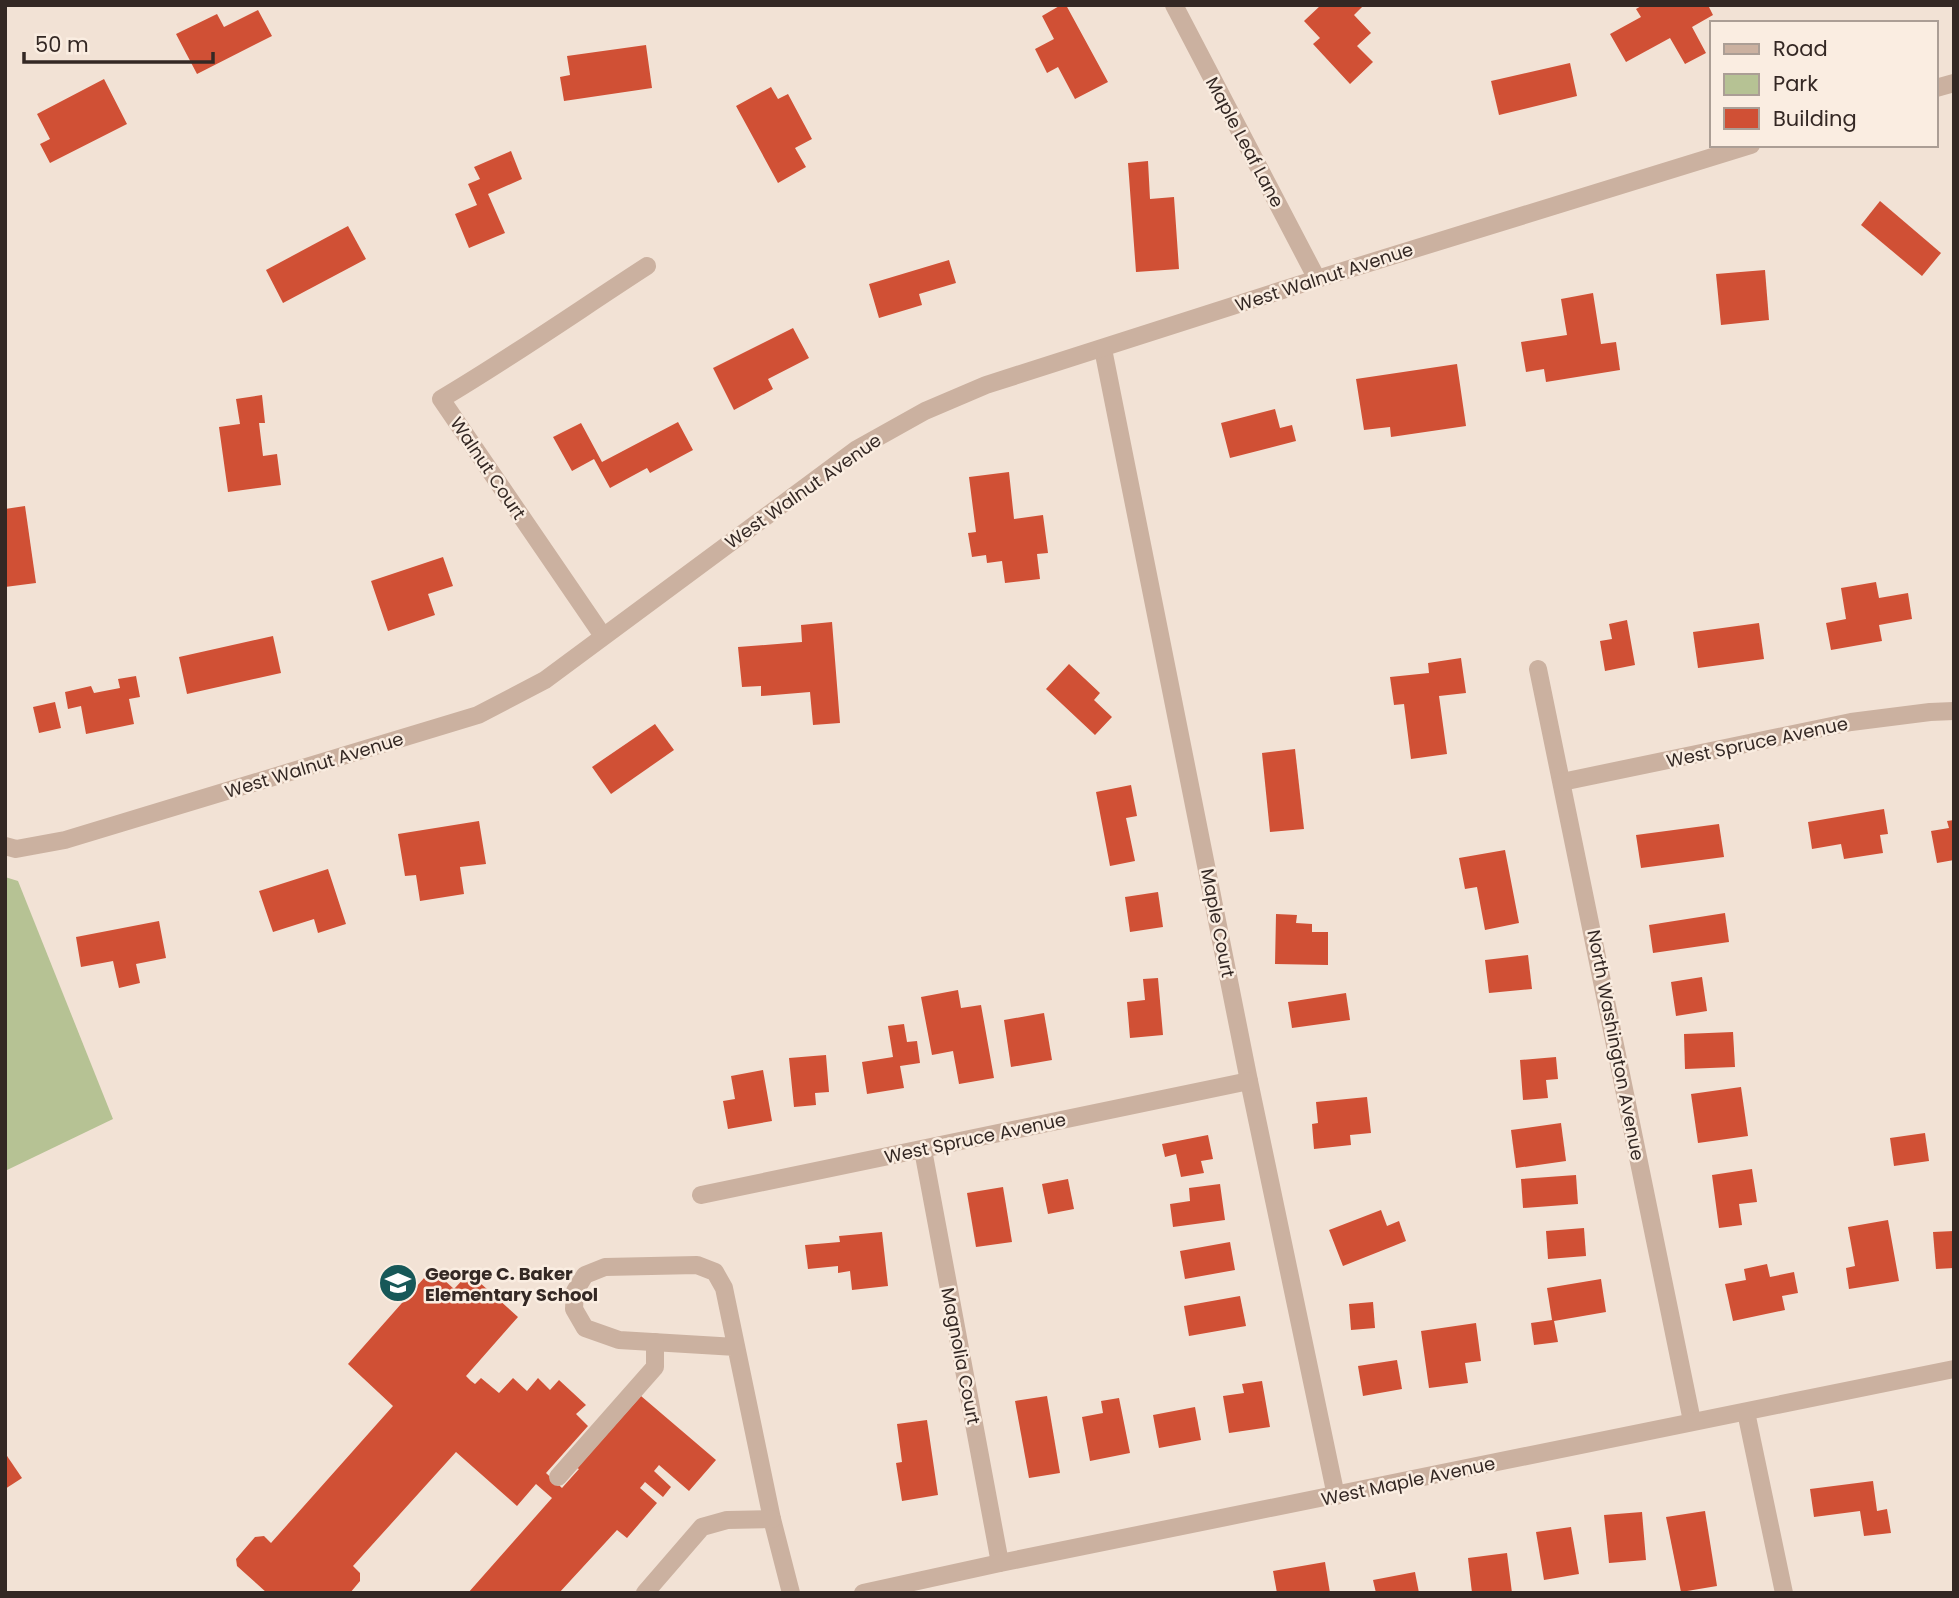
<svg xmlns="http://www.w3.org/2000/svg" width="1959" height="1598" font-family="Poppins,sans-serif">
<style>
.green{fill:#b6c294}
.building{fill:#d05035}
.lines{fill:none;stroke-linecap:round;stroke-linejoin:round}
.minor{stroke:#cbb1a0;stroke-width:18}
.labels{text-anchor:middle;dominant-baseline:central;stroke-width:5;stroke-linejoin:round;paint-order:stroke}
.street-label{font-size:18px;fill:#342824;stroke:#faede1}
.poi-label{font-size:18px;font-weight:bold;fill:#342824;stroke:#faede1;text-anchor:start}
</style>
<rect width="100%" height="100%" fill="#f2e2d5"/>
<polygon class="green" points="5,877 18,881 113,1119 5,1171"/>
<g class="building">
<polygon points="1061,5 1066,5 1108,82 1075,99 1058,67 1047,73 1035,49 1054,39 1042,16"/>
<polygon points="1321,5 1364,5 1354,15 1371,33 1357,46 1373,62 1350,84 1313,44 1320,38 1304,21"/>
<polygon points="1643,5 1708,5 1713,15 1692,27 1706,53 1685,64 1670,38 1626,62 1610,34 1641,17 1636,9"/>
<polygon points="258,10 272,36 197,74 176,34 217,14 224,27"/>
<polygon points="646,45 652,88 564,101 560,77 570,75 567,56"/>
<polygon points="1570,63 1577,96 1499,115 1491,81"/>
<polygon points="104,79 127,124 50,163 40,144 50,139 37,114"/>
<polygon points="771,87 778,99 788,94 812,139 795,148 806,167 778,183 736,106"/>
<polygon points="511,151 522,179 488,194 505,233 469,248 455,214 477,205 468,184 480,179 474,167"/>
<polygon points="1148,161 1150,199 1174,197 1179,269 1136,272 1128,163"/>
<polygon points="1880,201 1941,253 1922,276 1861,225"/>
<polygon points="348,226 366,259 283,303 266,270"/>
<polygon points="949,260 956,283 919,294 922,305 879,318 869,284"/>
<polygon points="1765,270 1769,320 1721,325 1716,274"/>
<polygon points="1593,293 1601,344 1616,342 1620,370 1546,382 1544,369 1526,372 1521,342 1567,335 1561,299"/>
<polygon points="793,328 809,358 768,379 773,389 734,410 713,368"/>
<polygon points="1457,364 1466,426 1391,437 1390,427 1364,430 1356,379"/>
<polygon points="262,395 265,423 259,423 263,456 277,454 281,485 228,492 219,427 240,424 236,399"/>
<polygon points="1275,409 1280,428 1292,425 1296,441 1230,458 1221,423"/>
<polygon points="678,422 693,450 650,473 647,468 610,488 594,459 572,471 553,437 581,423 602,462"/>
<polygon points="1009,472 1014,519 1043,515 1048,553 1037,554 1040,579 1005,583 1002,561 987,563 986,555 972,557 968,533 976,532 969,477"/>
<polygon points="25,506 36,583 5,587 5,509"/>
<polygon points="443,557 453,586 428,594 435,615 388,631 371,581"/>
<polygon points="1876,582 1879,598 1908,593 1912,619 1879,625 1882,641 1831,650 1826,623 1846,619 1841,588"/>
<polygon points="1627,620 1635,665 1605,671 1600,641 1612,639 1609,624"/>
<polygon points="832,622 840,723 813,725 810,692 761,696 761,686 742,687 738,647 802,642 801,625"/>
<polygon points="1759,623 1764,659 1698,668 1693,632"/>
<polygon points="273,636 281,673 187,694 179,657"/>
<polygon points="1461,658 1466,693 1439,696 1447,754 1411,759 1404,704 1394,705 1390,677 1429,673 1428,663"/>
<polygon points="1069,664 1100,693 1094,700 1112,717 1095,735 1046,689"/>
<polygon points="136,676 140,697 129,699 134,724 86,734 81,706 68,709 65,692 91,686 94,693 120,688 118,679"/>
<polygon points="55,702 61,728 39,733 33,707"/>
<polygon points="655,724 674,750 611,794 592,767"/>
<polygon points="1295,749 1304,829 1270,832 1262,753"/>
<polygon points="1131,785 1137,816 1126,818 1135,861 1110,866 1096,792"/>
<polygon points="1884,809 1888,834 1880,835 1883,853 1844,859 1841,844 1812,849 1808,822"/>
<polygon points="1954,820 1954,860 1937,863 1931,831 1949,828 1947,821"/>
<polygon points="479,821 486,864 460,867 464,894 420,901 416,875 405,876 398,834"/>
<polygon points="1719,824 1724,857 1641,868 1636,835"/>
<polygon points="1505,850 1519,923 1485,930 1477,887 1465,889 1459,858"/>
<polygon points="328,869 346,924 318,933 314,919 273,932 259,891"/>
<polygon points="1158,892 1163,927 1130,932 1125,897"/>
<polygon points="1725,913 1729,942 1653,953 1649,925"/>
<polygon points="1276,914 1297,915 1296,923 1312,924 1312,932 1328,932 1328,965 1275,964"/>
<polygon points="159,921 166,958 136,964 140,983 119,988 113,961 81,967 76,937"/>
<polygon points="1528,955 1532,989 1489,993 1485,960"/>
<polygon points="1702,977 1707,1011 1676,1016 1671,982"/>
<polygon points="1158,978 1163,1035 1130,1038 1127,1002 1145,1000 1143,979"/>
<polygon points="958,990 961,1008 981,1005 994,1078 959,1084 953,1051 932,1055 921,997"/>
<polygon points="1346,993 1350,1020 1292,1028 1288,1002"/>
<polygon points="1044,1013 1052,1060 1011,1067 1004,1020"/>
<polygon points="904,1024 907,1042 917,1041 920,1063 900,1066 904,1088 867,1094 862,1062 893,1057 888,1026"/>
<polygon points="1733,1032 1735,1067 1685,1069 1684,1034"/>
<polygon points="826,1055 829,1092 815,1093 816,1105 794,1107 789,1058"/>
<polygon points="1556,1057 1558,1079 1546,1080 1548,1098 1523,1100 1520,1060"/>
<polygon points="763,1070 772,1121 728,1129 723,1101 735,1099 731,1076"/>
<polygon points="1741,1087 1748,1136 1698,1143 1691,1094"/>
<polygon points="1367,1097 1371,1133 1350,1135 1351,1145 1314,1149 1312,1124 1318,1123 1316,1102"/>
<polygon points="1561,1123 1566,1161 1516,1168 1511,1130"/>
<polygon points="1925,1133 1929,1161 1894,1166 1890,1138"/>
<polygon points="1208,1135 1213,1159 1201,1161 1204,1173 1181,1177 1176,1154 1165,1157 1162,1144"/>
<polygon points="1752,1169 1757,1202 1739,1204 1742,1225 1719,1228 1712,1175"/>
<polygon points="1576,1175 1578,1204 1523,1208 1521,1179"/>
<polygon points="1068,1179 1074,1209 1048,1214 1042,1184"/>
<polygon points="1220,1184 1225,1220 1173,1227 1170,1204 1190,1201 1189,1188"/>
<polygon points="1003,1187 1012,1242 976,1247 967,1193"/>
<polygon points="1381,1210 1387,1226 1399,1221 1406,1241 1343,1266 1329,1230"/>
<polygon points="1888,1220 1899,1281 1849,1289 1846,1268 1855,1266 1848,1227"/>
<polygon points="1584,1228 1586,1256 1548,1259 1546,1231"/>
<polygon points="1954,1231 1954,1268 1936,1269 1933,1232"/>
<polygon points="882,1232 888,1286 852,1290 850,1271 838,1273 838,1266 808,1269 805,1245 840,1242 839,1236"/>
<polygon points="1230,1242 1235,1270 1185,1279 1180,1251"/>
<polygon points="1767,1264 1770,1277 1794,1272 1798,1293 1782,1296 1785,1310 1733,1321 1725,1284 1746,1280 1744,1269"/>
<polygon points="432,1269 454,1289 469,1273 518,1317 466,1376 471,1381 475,1384 481,1378 499,1393 513,1378 527,1391 538,1378 550,1390 559,1380 586,1405 576,1414 588,1426 546,1473 562,1488 579,1469 577,1468 641,1396 716,1460 689,1491 659,1465 654,1471 671,1487 663,1497 645,1482 640,1488 657,1503 627,1538 617,1530 559,1593 468,1593 552,1498 536,1484 517,1506 456,1452 353,1566 360,1573 360,1581 350,1593 267,1593 237,1566 236,1559 255,1537 264,1536 271,1543 393,1406 348,1364"/>
<polygon points="1601,1279 1606,1312 1554,1321 1558,1342 1534,1345 1531,1323 1552,1320 1547,1288"/>
<polygon points="1240,1296 1246,1326 1189,1336 1184,1306"/>
<polygon points="1373,1302 1375,1328 1351,1330 1349,1304"/>
<polygon points="1476,1323 1481,1361 1465,1363 1468,1383 1429,1388 1421,1331"/>
<polygon points="1397,1360 1402,1389 1363,1396 1358,1366"/>
<polygon points="1262,1381 1270,1427 1229,1433 1223,1396 1244,1393 1242,1384"/>
<polygon points="1047,1396 1060,1473 1029,1478 1015,1401"/>
<polygon points="1119,1398 1130,1453 1090,1461 1082,1417 1103,1413 1101,1401"/>
<polygon points="1195,1407 1201,1440 1159,1448 1153,1415"/>
<polygon points="927,1420 938,1495 902,1501 896,1463 902,1462 897,1424"/>
<polygon points="5,1453 22,1478 5,1489"/>
<polygon points="1873,1481 1877,1511 1887,1509 1891,1533 1864,1536 1860,1511 1814,1517 1810,1489"/>
<polygon points="1705,1511 1717,1586 1681,1592 1666,1517"/>
<polygon points="1642,1512 1646,1560 1609,1563 1604,1515"/>
<polygon points="1571,1527 1579,1574 1544,1580 1536,1532"/>
<polygon points="1507,1553 1512,1593 1472,1593 1468,1558"/>
<polygon points="1325,1562 1330,1593 1277,1593 1273,1571"/>
<polygon points="1415,1572 1419,1593 1376,1593 1373,1580"/>
</g>
<g class="lines">
<g class="minor">
<polyline points="1174,5 1317,279"/>
<polyline points="1936,88 1954,83"/>
<polyline points="1103,349 1249,1081 1336,1496"/>
<path d="M603,636L441,399C512,357 579,310 647,266"/>
<polyline points="1538,669 1692,1421"/>
<polyline points="1562,782 1851,722 1930,712 1954,711"/>
<polyline points="5,846 16,849 65,840 478,715 545,680 857,449 925,411 986,385 1317,279 1751,145"/>
<polyline points="923,1150 1000,1563"/>
<polyline points="701,1195 1249,1081"/>
<polyline points="736,1347 619,1340 585,1328 574,1309 575,1291 585,1275 605,1267 697,1265 715,1272 724,1288 772,1519 791,1593"/>
<polyline points="1746,1412 1784,1593"/>
<polyline points="558,1477 655,1367 655,1342"/>
<polyline points="645,1593 702,1527 727,1520 772,1519"/>
<polyline points="863,1593 1000,1563 1954,1369"/>
</g>
</g>
<defs>
<symbol id="school-disc" viewBox="-11 -11 22 22"><circle r="9.5" fill="#175858" stroke="#faede1"/><path d="M0-5L7-2L0 1L-7-2ZM-4 1L0 2.5L4 1V4Q0 6-4 4Z" fill="#fff"/></symbol>
</defs>
<g fill-rule="evenodd">
<use href="#school-disc" x="376" y="1261" width="44" height="44"/>
</g>
<g class="labels">
<g class="street-label">
<text transform="translate(1245 142) rotate(62)">Maple Leaf Lane</text>
<text transform="translate(1324 277) rotate(-18)">West Walnut Avenue</text>
<text transform="translate(488 468) rotate(56)">Walnut Court</text>
<text transform="translate(803 491) rotate(-35)">West Walnut Avenue</text>
<text transform="translate(1757 742) rotate(-12)">West Spruce Avenue</text>
<text transform="translate(314 765) rotate(-17)">West Walnut Avenue</text>
<text transform="translate(1218 923) rotate(79)">Maple Court</text>
<text transform="translate(1616 1045) rotate(79)">North Washington Avenue</text>
<text transform="translate(975 1138) rotate(-12)">West Spruce Avenue</text>
<text transform="translate(961 1356) rotate(79)">Magnolia Court</text>
<text transform="translate(1408 1481) rotate(-12)">West Maple Avenue</text>
</g>
<g class="poi-label">
<text x="425" y="1273">George C. Baker<tspan x="425" dy="21">Elementary School</tspan></text>
</g>
</g>
<rect width="1959" height="1598" fill="none" stroke="#342824" stroke-width="14"/>
<rect x="1710" y="21" width="228" height="126" fill="#faede1" stroke="#ab9e95" stroke-width="2"/>
<rect x="1724" y="44" width="35" height="10" fill="#cbb1a0" stroke="#ab9e95" stroke-width="2"/>
<text x="1773" y="56" font-size="21" fill="#342824">Road</text>
<rect x="1724" y="74" width="35" height="21" fill="#b6c294" stroke="#ab9e95" stroke-width="2"/>
<text x="1773" y="91" font-size="21" fill="#342824">Park</text>
<rect x="1724" y="108" width="35" height="21" fill="#d05035" stroke="#ab9e95" stroke-width="2"/>
<text x="1773" y="126" font-size="21" fill="#342824">Building</text>
<path d="M24 52v10h189v-10" fill="none" stroke="#342824" stroke-width="3.5"/>
<text x="35" y="52" font-size="21" fill="#342824" stroke="#faede1" stroke-width="5" paint-order="stroke">50 m</text>
</svg>
